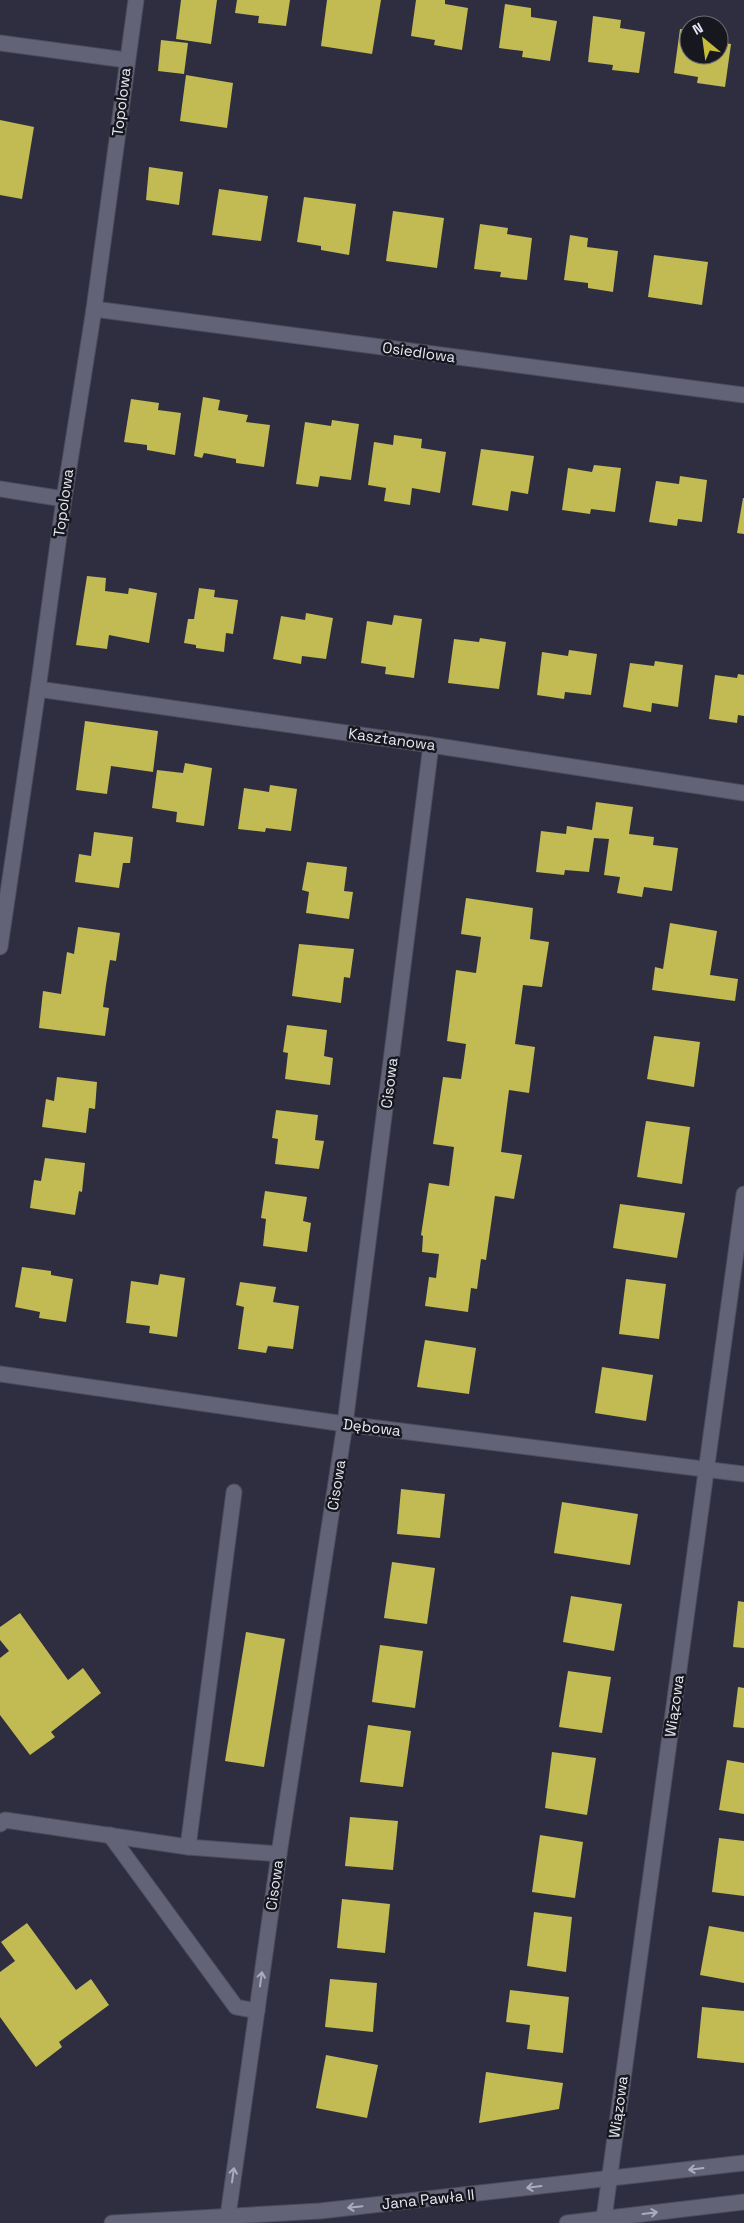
<svg xmlns="http://www.w3.org/2000/svg" width="744" height="2223" font-family="'Space Grotesk',sans-serif">
<style>
.building{fill:#c2ba53}
.lines{fill:none;stroke-linecap:round;stroke-linejoin:round}
.service-casing{stroke:#4c4c5b;stroke-width:17}
.minor-casing{stroke:#4c4c5b;stroke-width:17}
.tertiary-casing{stroke:#4c4c5b;stroke-width:17}
.service{stroke:#626376;stroke-width:15}
.minor{stroke:#626376;stroke-width:15}
.tertiary{stroke:#626376;stroke-width:15}
.oneway{stroke:#abacbb}
.labels{text-anchor:middle;dominant-baseline:central;stroke-width:5;stroke-linejoin:round;paint-order:stroke}
.street-label{font-size:15px;fill:#e6e7f3;stroke:#17181f}
</style>
<rect width="100%" height="100%" fill="#2e2e40"/>
<g class="building">
<polygon points="181,0 217,0 211,44 176,39"/>
<polygon points="237,0 290,0 286,26 258,23 259,16 235,13"/>
<polygon points="327,0 381,0 372,54 321,46"/>
<polygon points="416,0 445,0 445,4 468,8 462,50 434,45 435,40 411,36"/>
<polygon points="505,4 531,8 531,17 557,21 550,61 522,57 523,51 499,48"/>
<polygon points="593,16 621,20 620,28 645,32 639,73 612,70 613,65 588,62"/>
<polygon points="680,29 689,30 689,55 719,55 719,42 731,44 725,87 697,83 698,77 674,73"/>
<polygon points="161,40 188,43 184,74 158,71"/>
<polygon points="186,75 233,83 227,128 180,121"/>
<polygon points="0,120 34,127 22,199 0,195"/>
<polygon points="149,167 183,172 179,205 146,200"/>
<polygon points="219,189 268,196 261,241 212,235"/>
<polygon points="304,197 356,204 349,255 321,250 321,246 297,242"/>
<polygon points="393,211 444,218 437,268 386,261"/>
<polygon points="480,224 508,228 507,234 532,238 527,280 500,277 501,272 474,269"/>
<polygon points="570,235 588,238 587,247 618,251 613,292 588,288 588,283 564,280"/>
<polygon points="654,255 708,262 702,305 648,297"/>
<polygon points="203,397 220,400 218,410 248,415 246,422 270,425 264,467 236,463 236,459 204,453 202,458 194,456"/>
<polygon points="131,399 159,403 158,410 181,413 175,455 147,450 147,445 124,442"/>
<polygon points="332,420 359,424 351,480 320,476 318,487 296,484 305,422 331,426"/>
<polygon points="394,435 422,439 421,448 446,452 440,493 412,488 410,505 384,501 386,488 368,485 374,442 393,445"/>
<polygon points="481,449 534,456 528,494 511,491 508,511 472,505"/>
<polygon points="594,465 621,468 615,512 591,509 590,514 562,510 568,468 592,472"/>
<polygon points="680,476 707,480 702,522 678,519 677,526 649,522 656,481 679,484"/>
<polygon points="743,498 744,498 744,534 737,533"/>
<polygon points="87,576 106,578 105,591 128,594 129,588 157,593 149,643 109,635 107,649 76,645"/>
<polygon points="199,588 215,590 214,597 238,600 233,634 226,633 224,652 196,648 196,645 184,643 188,619 194,619"/>
<polygon points="306,613 333,618 326,659 302,656 301,664 273,659 281,616 305,620"/>
<polygon points="394,615 422,619 414,678 385,674 386,667 361,663 367,621 392,625"/>
<polygon points="480,638 506,642 499,689 448,683 454,639 479,642"/>
<polygon points="569,650 597,654 591,695 565,692 564,699 537,695 542,652 568,656"/>
<polygon points="655,661 683,665 678,707 652,703 651,712 623,707 630,663 654,666"/>
<polygon points="738,674 744,675 744,716 738,715 737,723 709,719 715,675 737,678"/>
<polygon points="85,721 158,731 153,772 111,766 107,794 76,790"/>
<polygon points="185,763 212,768 204,826 176,822 177,812 152,808 157,770 183,773"/>
<polygon points="270,785 297,789 291,831 266,828 265,832 238,829 244,788 269,792"/>
<polygon points="596,802 633,807 629,834 654,837 653,845 678,848 672,891 644,887 642,897 617,893 620,877 604,875 609,839 594,838 589,872 565,870 564,875 536,872 541,831 566,834 567,826 592,830"/>
<polygon points="94,832 133,837 130,863 123,863 119,888 75,882 79,854 91,856"/>
<polygon points="307,862 347,867 344,891 353,892 349,919 306,913 309,892 302,890"/>
<polygon points="466,898 533,908 530,939 549,942 542,987 523,985 515,1044 535,1047 529,1093 509,1090 501,1152 522,1155 514,1199 495,1196 486,1260 481,1259 477,1289 471,1288 468,1312 425,1306 429,1277 436,1278 439,1254 422,1252 423,1236 421,1235 429,1183 449,1186 454,1147 433,1144 443,1077 461,1079 464,1059 466,1044 447,1041 456,970 476,973 481,937 461,934"/>
<polygon points="670,923 717,931 710,975 738,979 735,1001 652,990 655,967 663,969"/>
<polygon points="78,927 120,933 116,961 110,960 106,985 103,1007 109,1008 105,1036 39,1028 43,991 61,994 67,952 74,954"/>
<polygon points="299,944 354,949 350,978 344,977 341,1003 292,996"/>
<polygon points="287,1025 327,1030 324,1056 333,1058 330,1085 285,1079 288,1053 283,1052"/>
<polygon points="654,1036 700,1042 694,1087 647,1079"/>
<polygon points="57,1077 97,1082 95,1109 89,1108 86,1133 42,1127 46,1099 54,1101"/>
<polygon points="276,1110 318,1115 315,1140 324,1141 319,1169 275,1164 278,1139 272,1138"/>
<polygon points="646,1121 690,1127 682,1184 637,1177"/>
<polygon points="45,1158 85,1163 82,1192 79,1191 75,1215 30,1208 34,1180 41,1181"/>
<polygon points="265,1191 307,1197 303,1221 311,1223 307,1252 263,1246 266,1219 261,1218"/>
<polygon points="620,1204 685,1213 677,1258 613,1248"/>
<polygon points="22,1267 51,1271 51,1275 73,1279 66,1322 39,1318 40,1312 15,1307"/>
<polygon points="160,1274 185,1278 177,1337 149,1333 150,1326 126,1323 131,1281 158,1285"/>
<polygon points="626,1279 666,1284 659,1339 619,1334"/>
<polygon points="240,1282 276,1287 273,1302 299,1306 293,1349 268,1346 266,1353 238,1349 244,1307 236,1305"/>
<polygon points="425,1340 476,1348 469,1394 417,1387"/>
<polygon points="602,1367 653,1375 646,1421 595,1413"/>
<polygon points="401,1489 445,1494 440,1538 397,1534"/>
<polygon points="562,1502 638,1514 630,1565 554,1553"/>
<polygon points="392,1562 435,1568 427,1624 384,1618"/>
<polygon points="571,1596 622,1604 614,1651 563,1642"/>
<polygon points="738,1601 744,1602 744,1648 733,1647"/>
<polygon points="20,1613 68,1680 83,1668 101,1693 51,1732 55,1737 30,1755 0,1715 0,1658 9,1651 0,1640 0,1627"/>
<polygon points="246,1632 285,1639 264,1767 225,1761"/>
<polygon points="380,1645 423,1651 415,1708 372,1702"/>
<polygon points="568,1671 611,1677 602,1733 559,1727"/>
<polygon points="738,1687 744,1688 744,1728 733,1727"/>
<polygon points="368,1725 411,1731 403,1787 360,1782"/>
<polygon points="552,1752 596,1758 587,1815 545,1808"/>
<polygon points="727,1760 744,1763 744,1814 719,1810"/>
<polygon points="350,1817 398,1821 393,1870 345,1866"/>
<polygon points="540,1835 583,1842 575,1898 532,1892"/>
<polygon points="719,1838 744,1841 744,1896 712,1892"/>
<polygon points="342,1899 390,1904 385,1953 337,1948"/>
<polygon points="534,1912 572,1917 566,1972 527,1966"/>
<polygon points="27,1923 76,1990 91,1979 109,2005 59,2042 62,2047 36,2067 0,2017 0,1972 15,1961 1,1942"/>
<polygon points="709,1926 744,1932 744,1983 700,1975"/>
<polygon points="330,1979 377,1983 373,2032 325,2027"/>
<polygon points="510,1990 569,1997 563,2053 527,2049 530,2025 506,2022"/>
<polygon points="702,2007 744,2011 744,2063 697,2058"/>
<polygon points="326,2055 378,2065 367,2118 316,2108"/>
<polygon points="486,2072 563,2083 559,2109 479,2123"/>
</g>
<g class="lines">
<defs>
<g id="service">
<polyline points="0,43 126,60"/>
<polyline points="0,1824 5,1820 188,1847 279,1854"/>
<polyline points="110,1835 236,2007 257,2011"/>
<polyline points="188,1847 234,1492"/>
</g>
<g id="minor">
<polyline points="94,309 744,395"/>
<polyline points="0,489 64,499"/>
<polyline points="38,689 431,745 744,793"/>
<polyline points="0,947 38,689 64,499 94,309 136,0"/>
<polyline points="0,1374 345,1424 744,1474"/>
<polyline points="604,2218 744,1194"/>
<polyline points="227,2223 279,1854 345,1424 431,745"/>
</g>
<g id="tertiary">
<polyline points="112,2223 320,2211 744,2163"/>
<polyline points="567,2223 744,2202"/>
</g>
</defs>
<use href="#service" class="service-casing"/>
<use href="#minor" class="minor-casing"/>
<use href="#tertiary" class="tertiary-casing"/>
<use href="#service" class="service"/>
<use href="#minor" class="minor"/>
<use href="#tertiary" class="tertiary"/>
</g>
<defs><path id="oneway-shaft" d="M-6 0H5M1.5-3L5.5 0L1.5 3" fill="none" stroke-width="1.6" stroke-linecap="round" stroke-linejoin="round" transform="scale(1.25)"/></defs>
<g class="oneway">
<use href="#oneway-shaft" transform="translate(261 1979) rotate(-82)"/>
<use href="#oneway-shaft" transform="translate(696 2169) rotate(173)"/>
<use href="#oneway-shaft" transform="translate(233 2175) rotate(-82)"/>
<use href="#oneway-shaft" transform="translate(534 2187) rotate(173)"/>
<use href="#oneway-shaft" transform="translate(355 2207) rotate(174)"/>
<use href="#oneway-shaft" transform="translate(650 2213) rotate(-7)"/>
</g>
<g class="labels">
<g class="street-label">
<text transform="translate(121 102) rotate(-83)">Topolowa</text>
<text transform="translate(419 352) rotate(8)">Osiedlowa</text>
<text transform="translate(63 503) rotate(-82)">Topolowa</text>
<text transform="translate(392 739) rotate(8)">Kasztanowa</text>
<text transform="translate(389 1083) rotate(-83)">Cisowa</text>
<text transform="translate(372 1427) rotate(7)">Dębowa</text>
<text transform="translate(336 1485) rotate(-81)">Cisowa</text>
<text transform="translate(674 1706) rotate(-82)">Wiązowa</text>
<text transform="translate(274 1885) rotate(-82)">Cisowa</text>
<text transform="translate(618 2107) rotate(-82)">Wiązowa</text>
<text transform="translate(428 2199) rotate(-6)">Jana Pawła II</text>
</g>
</g>
<g transform="translate(704 40) rotate(331)"><circle r="24" fill="#17181f" stroke="#6a6b74"/>
<path d="M0-4L9 19L0 12L-9 19Z" fill="#c6bc3c"/>
<text y="-8" font-size="14" font-weight="bold" text-anchor="middle" fill="#e6e7f3">N</text>
</g>
</svg>
